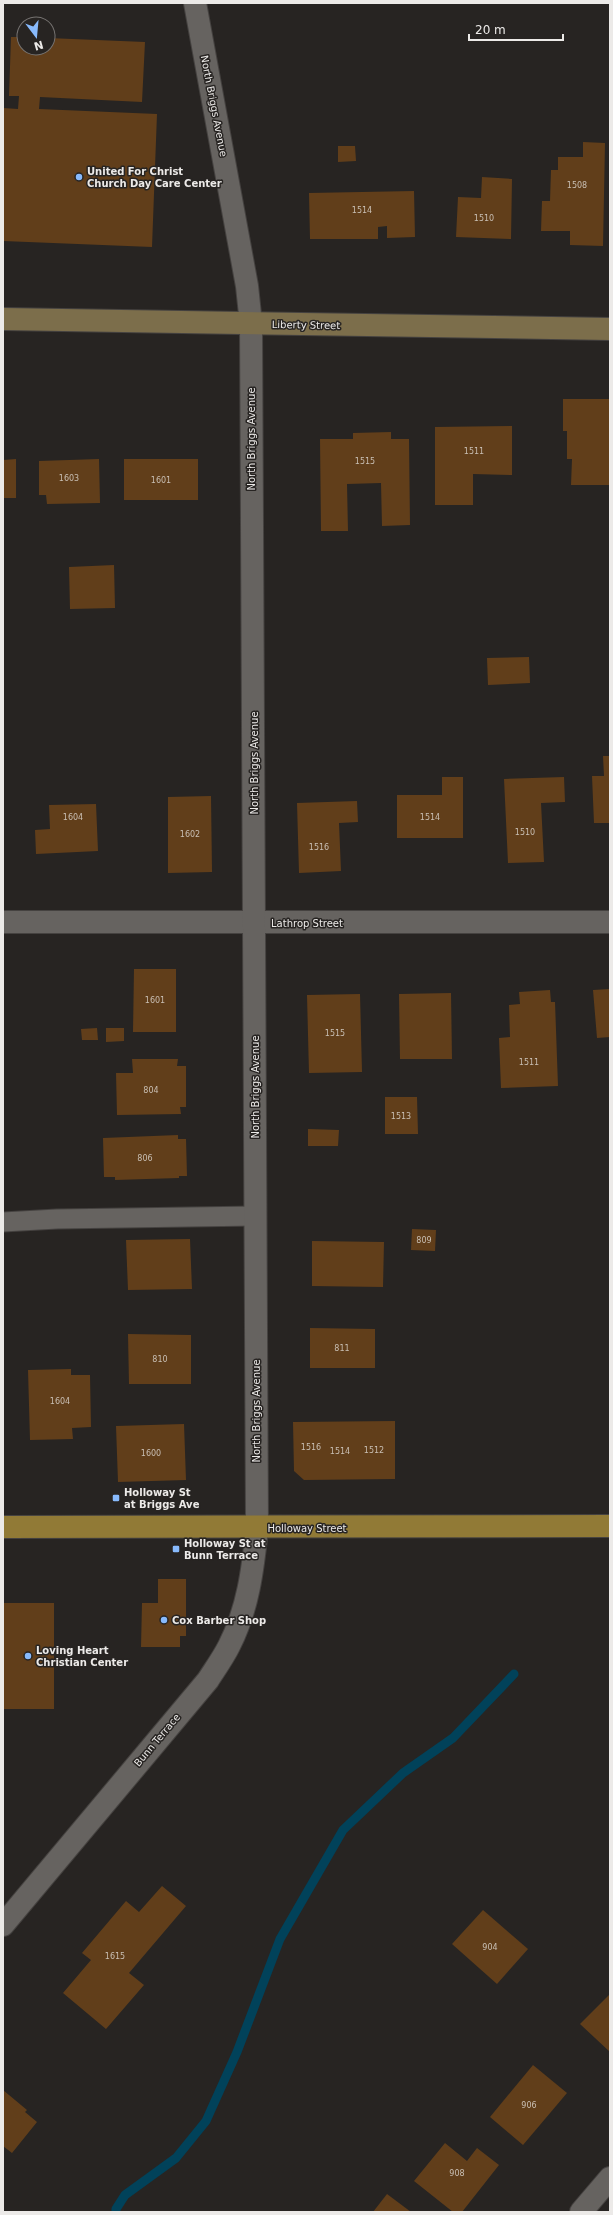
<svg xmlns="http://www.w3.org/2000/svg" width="613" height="2215" font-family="'DejaVu Sans',sans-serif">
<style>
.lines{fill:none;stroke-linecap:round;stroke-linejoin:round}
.stream{stroke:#01425a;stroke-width:9}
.building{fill:#613e1a}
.lane-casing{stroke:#454240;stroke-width:21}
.street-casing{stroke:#454240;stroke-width:24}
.secondary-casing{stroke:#454240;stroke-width:24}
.primary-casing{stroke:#454240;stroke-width:24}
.lane{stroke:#666360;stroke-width:19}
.street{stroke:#666360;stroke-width:22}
.secondary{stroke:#7c6e4b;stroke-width:22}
.primary{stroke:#917a36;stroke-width:22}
.poi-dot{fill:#88bafc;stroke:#272422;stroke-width:1.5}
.labels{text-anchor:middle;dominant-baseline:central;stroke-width:3;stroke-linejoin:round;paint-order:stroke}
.number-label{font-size:8px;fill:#c9bfb4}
.street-label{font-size:10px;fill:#eceae8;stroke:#272422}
.poi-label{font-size:10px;font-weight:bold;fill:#eceae8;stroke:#272422;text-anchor:start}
</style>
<rect width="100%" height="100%" fill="#272422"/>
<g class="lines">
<polyline class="stream" points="116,2212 116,2209 125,2195 176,2158 206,2121 237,2052 280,1939 343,1830 403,1773 453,1738 514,1674"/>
</g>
<g class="building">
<polygon points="11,37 24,37 24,48 48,48 48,38 145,42 142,102 40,97 39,109 157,114 152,247 3,241 3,108 18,109 19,96 9,96"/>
<polygon points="583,142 605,143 603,246 570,245 570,231 541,231 542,201 550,201 551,170 558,170 558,157 583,157"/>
<polygon points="338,146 355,146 356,161 338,162"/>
<polygon points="482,177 512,179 511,239 456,237 458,197 481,198"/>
<polygon points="414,191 415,237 387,238 387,226 378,227 378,239 310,239 309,193"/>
<polygon points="563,399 610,399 610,485 571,485 572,459 567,459 567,431 563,431"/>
<polygon points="512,426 512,475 473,474 473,505 435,505 435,427"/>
<polygon points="391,432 391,439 409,439 410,525 382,526 381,483 347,484 348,531 321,531 320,439 353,439 353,433"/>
<polygon points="16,459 16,498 3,498 3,460"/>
<polygon points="99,459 100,503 47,504 46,495 39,495 39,461"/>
<rect x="124" y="459" width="74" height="41"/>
<polygon points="114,565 115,608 70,609 69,567"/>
<polygon points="529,657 530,683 488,685 487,658"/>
<rect x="609" y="694" width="1" height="16"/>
<polygon points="603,756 610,756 610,823 594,823 592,776 604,776"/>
<polygon points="442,777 463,777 463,838 397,838 397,795 442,795"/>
<polygon points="564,777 565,802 541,803 544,862 508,863 504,779"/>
<polygon points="211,796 212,872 168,873 168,797"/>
<polygon points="357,801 358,822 339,823 341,871 299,873 297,803"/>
<polygon points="96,804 98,851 36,854 35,830 50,829 49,805"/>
<polygon points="134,969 176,969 176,1032 133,1032"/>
<polygon points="610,989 610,1037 597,1038 593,990"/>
<polygon points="550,990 551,1002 555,1002 558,1086 501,1088 499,1038 510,1037 509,1005 520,1004 519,992"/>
<polygon points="451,993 452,1059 400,1059 399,994"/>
<polygon points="360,994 362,1072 309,1073 307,995"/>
<polygon points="97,1028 98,1040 82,1040 81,1029"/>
<polygon points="106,1028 124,1028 124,1041 106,1042"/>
<polygon points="132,1059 178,1059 177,1066 186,1066 186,1107 180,1107 181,1114 117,1115 116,1073 133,1073"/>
<polygon points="385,1097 417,1097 418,1134 385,1134"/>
<polygon points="308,1129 339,1130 338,1146 308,1146"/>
<polygon points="178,1135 178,1139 186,1139 187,1176 179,1176 179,1178 115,1180 115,1177 104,1177 103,1138"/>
<polygon points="412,1229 436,1230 435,1251 411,1250"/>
<polygon points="190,1239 192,1289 128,1290 126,1240"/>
<polygon points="312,1241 384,1242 383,1287 312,1286"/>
<polygon points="310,1328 375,1329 375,1368 310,1368"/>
<polygon points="128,1334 191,1335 191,1384 129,1384"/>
<polygon points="71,1369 71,1375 90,1375 91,1427 72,1428 73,1439 30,1440 28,1370"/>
<polygon points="395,1421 395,1479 304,1480 294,1471 293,1422"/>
<polygon points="184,1424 186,1480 118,1482 116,1426"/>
<polygon points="158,1579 186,1579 186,1636 180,1636 180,1647 141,1647 142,1603 158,1603"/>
<rect x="3" y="1603" width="51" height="106"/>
<polygon points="162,1886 186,1906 129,1973 144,1985 106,2029 63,1993 91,1960 82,1953 126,1901 139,1912"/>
<polygon points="483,1910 528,1949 497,1984 452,1944"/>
<polygon points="610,1994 610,2052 580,2024"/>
<polygon points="533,2065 567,2093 523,2145 490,2117"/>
<polygon points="3,2090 27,2110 25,2112 37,2122 12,2153 3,2146"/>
<polygon points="445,2143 467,2161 477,2148 499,2165 462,2212 453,2212 414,2181"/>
<polygon points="387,2194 411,2212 373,2212"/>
</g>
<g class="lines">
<defs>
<polyline id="lane" points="3,1222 57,1219 256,1216"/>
<g id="street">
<polyline points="3,922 610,922"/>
<path d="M3,1925L208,1680C215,1669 223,1658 229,1646C248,1609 253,1569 257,1528L251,324L247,286L195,3"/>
<polyline points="581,2212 610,2178"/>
</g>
<polyline id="secondary" points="3,319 610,329"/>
<polyline id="primary" points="3,1527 610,1526"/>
</defs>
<use href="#lane" class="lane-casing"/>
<use href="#street" class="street-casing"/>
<use href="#secondary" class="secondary-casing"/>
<use href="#primary" class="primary-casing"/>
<use href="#lane" class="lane"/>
<use href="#street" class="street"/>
<use href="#secondary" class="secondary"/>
<use href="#primary" class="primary"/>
</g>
<g class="poi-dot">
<circle cx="79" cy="177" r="4"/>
<rect x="112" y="1494" width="8" height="8" rx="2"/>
<rect x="172" y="1545" width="8" height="8" rx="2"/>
<circle cx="164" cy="1620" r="4"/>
<circle cx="28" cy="1656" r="4"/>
</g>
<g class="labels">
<g class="number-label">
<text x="577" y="185">1508</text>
<text x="362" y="210">1514</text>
<text x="484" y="218">1510</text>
<text x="474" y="451">1511</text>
<text x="365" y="461">1515</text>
<text x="69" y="478">1603</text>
<text x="161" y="480">1601</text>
<text x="73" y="817">1604</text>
<text x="430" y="817">1514</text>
<text x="525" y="832">1510</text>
<text x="190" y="834">1602</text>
<text x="319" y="847">1516</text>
<text x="155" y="1000">1601</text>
<text x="335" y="1033">1515</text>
<text x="529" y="1062">1511</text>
<text x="151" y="1090">804</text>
<text x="401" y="1116">1513</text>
<text x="145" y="1158">806</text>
<text x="424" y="1240">809</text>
<text x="342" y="1348">811</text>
<text x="160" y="1359">810</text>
<text x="60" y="1401">1604</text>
<text x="311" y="1447">1516</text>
<text x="374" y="1450">1512</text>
<text x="340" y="1451">1514</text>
<text x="151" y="1453">1600</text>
<text x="490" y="1947">904</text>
<text x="115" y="1956">1615</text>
<text x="529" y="2105">906</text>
<text x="457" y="2173">908</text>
</g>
<g class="street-label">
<text transform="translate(214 106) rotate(79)">North Briggs Avenue</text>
<text transform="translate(306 325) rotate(1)">Liberty Street</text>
<text transform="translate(251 439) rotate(-90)">North Briggs Avenue</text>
<text transform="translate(254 763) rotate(-90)">North Briggs Avenue</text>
<text x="307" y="923">Lathrop Street</text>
<text transform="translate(255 1087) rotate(-90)">North Briggs Avenue</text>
<text transform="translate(256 1411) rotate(-90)">North Briggs Avenue</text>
<text x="307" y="1528">Holloway Street</text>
<text transform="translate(157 1740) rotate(-50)">Bunn Terrace</text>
</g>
<g class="poi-label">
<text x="87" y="171">United For Christ<tspan x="87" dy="12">Church Day Care Center</tspan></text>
<text x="124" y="1492">Holloway St<tspan x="124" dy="12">at Briggs Ave</tspan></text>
<text x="184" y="1543">Holloway St at<tspan x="184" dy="12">Bunn Terrace</tspan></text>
<text x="172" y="1620">Cox Barber Shop</text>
<text x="36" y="1650">Loving Heart<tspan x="36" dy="12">Christian Center</tspan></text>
</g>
</g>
<rect width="613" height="2215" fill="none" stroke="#eceae8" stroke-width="8"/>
<g transform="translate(36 36) rotate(164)"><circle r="19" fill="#272422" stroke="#767371"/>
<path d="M0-3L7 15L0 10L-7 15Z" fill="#88bafc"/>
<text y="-6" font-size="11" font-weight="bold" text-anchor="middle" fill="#eceae8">N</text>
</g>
<path d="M469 34v6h94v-6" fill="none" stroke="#eceae8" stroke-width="2"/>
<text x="475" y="34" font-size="12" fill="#eceae8" stroke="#272422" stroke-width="3" paint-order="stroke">20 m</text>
</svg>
